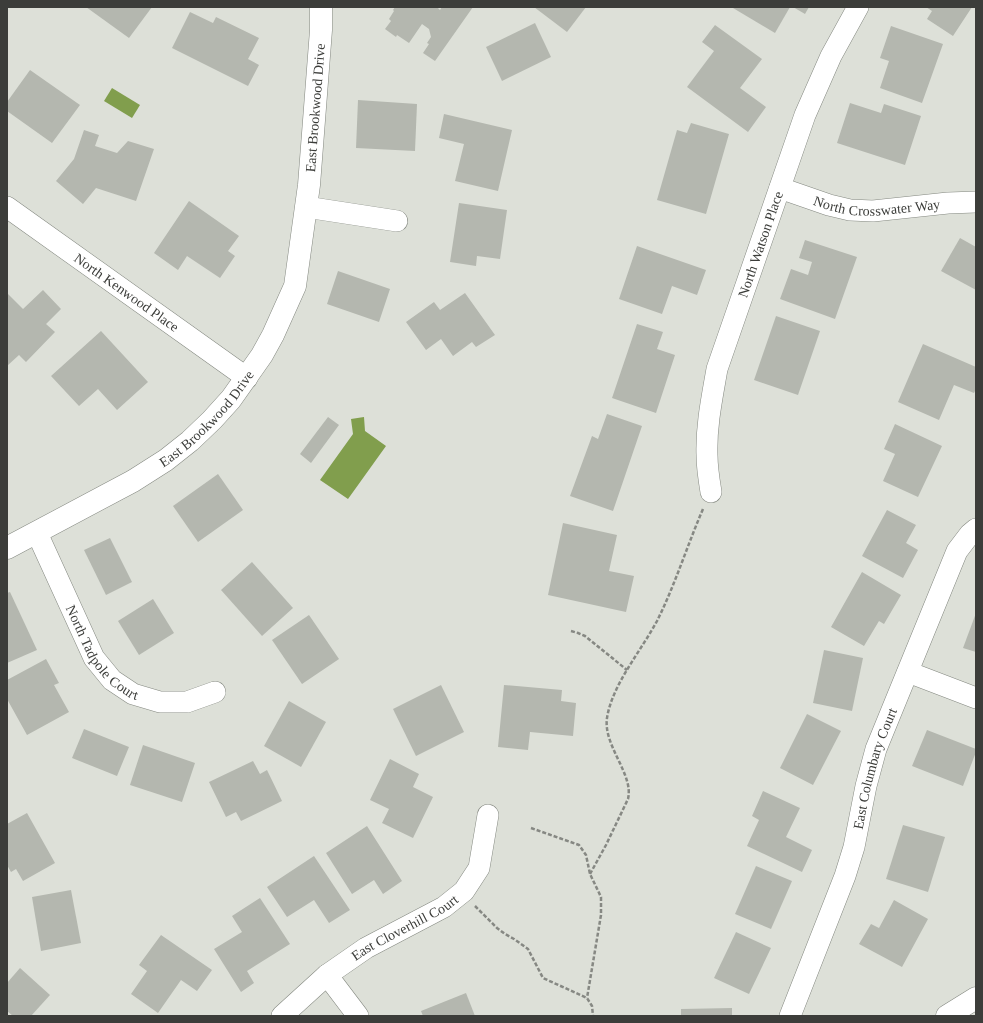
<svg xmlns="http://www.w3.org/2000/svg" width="983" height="1023" font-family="Georgia,serif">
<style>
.water{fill:#819e4d}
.building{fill:#b4b7af}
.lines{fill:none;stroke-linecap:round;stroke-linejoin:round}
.minor-casing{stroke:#848880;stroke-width:22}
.tertiary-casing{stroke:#848880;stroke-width:23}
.path{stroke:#868883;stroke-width:2.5;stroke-dasharray:4 2;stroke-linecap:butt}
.minor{stroke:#fff;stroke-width:21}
.tertiary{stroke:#fff;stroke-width:22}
.labels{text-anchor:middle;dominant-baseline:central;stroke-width:3;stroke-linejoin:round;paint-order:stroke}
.street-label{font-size:14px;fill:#3c3d3a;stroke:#dde0d8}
</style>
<rect width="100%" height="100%" fill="#dde0d8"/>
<g class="water">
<polygon points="112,88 140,105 132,118 104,101"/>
<polygon points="364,417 365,431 386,446 348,499 320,480 353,434 351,419"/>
</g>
<g class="building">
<polygon points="86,7 152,7 129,38"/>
<polygon points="395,7 437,7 440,10 442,7 473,7 435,61 423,53 429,44 427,43 431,37 429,29 422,24 409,43 397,35 396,37 385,29 391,21 389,19 394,11 393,10"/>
<polygon points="534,7 586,7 567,32"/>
<polygon points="733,7 790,7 775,33 733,8"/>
<polygon points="793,7 809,7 805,14"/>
<polygon points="926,7 972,7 953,36 927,19 932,11"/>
<polygon points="190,12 213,23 216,17 259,38 248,59 259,65 248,86 172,48"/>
<polygon points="535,23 551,57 502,81 486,47"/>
<polygon points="715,25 762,59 740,88 766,107 748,132 687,87 714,51 702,42"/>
<polygon points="891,26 943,44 922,103 880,88 889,61 880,58"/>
<polygon points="30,70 80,105 52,143 7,111 7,102"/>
<polygon points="358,100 417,104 415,151 356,148"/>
<polygon points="850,103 881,113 884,104 921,116 905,165 837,143"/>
<polygon points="444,114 512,130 498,191 455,181 464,144 439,138"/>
<polygon points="691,123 729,134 706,214 657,200 677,130 687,133"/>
<polygon points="84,130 99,135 95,146 117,153 128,141 154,149 136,201 96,188 83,204 56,181 74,159"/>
<polygon points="189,201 239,236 228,251 235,256 220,278 187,256 178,270 154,253"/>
<polygon points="459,203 507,210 500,259 477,256 476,266 450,262"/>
<polygon points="960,238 976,247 976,290 941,271"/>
<polygon points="805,240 857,257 835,319 780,299 791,269 808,275 812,262 799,258"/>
<polygon points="637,246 706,270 697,295 672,286 662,314 619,299"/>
<polygon points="338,271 390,289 379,322 327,304"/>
<polygon points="43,290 61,309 46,324 55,332 26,362 19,355 7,366 7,293 23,309"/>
<polygon points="465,293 495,335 476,347 472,342 453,356 441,339 426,350 406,322 434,302 440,310"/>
<polygon points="776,316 820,331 798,395 754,380"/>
<polygon points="637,324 663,332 657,349 675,355 656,413 612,398"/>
<polygon points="101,331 148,382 117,410 98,389 79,406 51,376"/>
<polygon points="923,344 976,367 976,389 974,393 954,385 939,420 898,402"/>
<polygon points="607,414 642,426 613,511 570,496 592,436 598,439"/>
<polygon points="328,417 339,425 311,463 300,454"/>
<polygon points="895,424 942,446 918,497 883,481 895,454 884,449"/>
<polygon points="218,474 243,510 198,542 173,506"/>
<polygon points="887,510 916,525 906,543 918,550 903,578 862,556"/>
<polygon points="563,523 617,535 609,571 634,576 626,612 548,595"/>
<polygon points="110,538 132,582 106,595 84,550"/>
<polygon points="252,562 293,608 262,636 221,590"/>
<polygon points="862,572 901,595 884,624 879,621 864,646 831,627"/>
<polygon points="10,592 37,650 7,663 7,593"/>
<polygon points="153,599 174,633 139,655 118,621"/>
<polygon points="976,613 976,652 963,648"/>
<polygon points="309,615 339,659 302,684 272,640"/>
<polygon points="824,650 863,658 852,711 813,703"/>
<polygon points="46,659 59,683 54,685 69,712 27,735 7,699 7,680"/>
<polygon points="441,685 464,732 416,756 393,709"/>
<polygon points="504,685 562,690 561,701 576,703 573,736 530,732 528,750 498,747"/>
<polygon points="289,701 326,722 301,767 264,746"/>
<polygon points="807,714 841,731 813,785 780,768"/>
<polygon points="84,729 129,747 117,776 72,758"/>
<polygon points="927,730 976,749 976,752 963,786 912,766"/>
<polygon points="143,745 195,763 182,802 130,785"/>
<polygon points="390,759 419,774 413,787 433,797 413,838 382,823 389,809 370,800"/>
<polygon points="253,761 260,774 267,770 282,801 241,821 236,812 226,817 209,782"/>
<polygon points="763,791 800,808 786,837 812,850 802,872 747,846 759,820 752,816"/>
<polygon points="27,813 55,863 23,881 16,869 11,872 7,865 7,824"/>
<polygon points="903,825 945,837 928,892 886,879"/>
<polygon points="367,826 402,881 383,894 374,880 352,894 326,853"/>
<polygon points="314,856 350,910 329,923 314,900 287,917 267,887"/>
<polygon points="756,866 792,881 771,929 735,914"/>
<polygon points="71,890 81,943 41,951 32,897"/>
<polygon points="260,898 290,944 247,971 254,983 241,992 214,949 242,932 232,916"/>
<polygon points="894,900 928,919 902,967 859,944 871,924 879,928"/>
<polygon points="736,932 771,948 749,994 714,978"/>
<polygon points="161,935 212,970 197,991 181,980 158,1013 131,994 147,971 139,965"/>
<polygon points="20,968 50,995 31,1016 13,1016 7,1011 7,983"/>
<polygon points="466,993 475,1016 423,1016 421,1011"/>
<polygon points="732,1008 732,1016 681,1016 681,1009"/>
</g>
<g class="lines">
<defs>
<g id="minor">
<path id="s1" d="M780,188L829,205L850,210L873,211L948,203L976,202"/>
<path id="s2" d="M7,207L247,378"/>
<polyline points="306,207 397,221"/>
<path id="s3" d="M711,492C709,480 707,468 707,455C706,426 712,398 717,369L805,115L831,56L858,7"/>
<path id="s4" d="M37,533L94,658L112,680L133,694L160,702H187L215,692"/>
<polyline points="908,672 976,698"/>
<polyline points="327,975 358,1016"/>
<path id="s5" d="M282,1016L327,975L366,948L444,907L464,891L479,868L488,815"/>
<path id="s6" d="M790,1016L845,876L854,847L866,786L876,749L957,551L970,534L976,529"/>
</g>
<g id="tertiary">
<path id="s7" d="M7,548L133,481L166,460L190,441L212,420L231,399L262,355L273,335L295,286L309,185L321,30V7"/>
<polyline points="947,1016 976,998"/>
</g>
</defs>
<use href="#minor" class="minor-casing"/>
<use href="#tertiary" class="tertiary-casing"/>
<g class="path">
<polyline points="571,631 578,633 585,636 627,670"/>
<polyline points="531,828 579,845 586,855 590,874 601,897 601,915 587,998"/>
<path d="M590,874L606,845L628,799C634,774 603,746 607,718C612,685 641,651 657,621C675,585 687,546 703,509"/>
<polyline points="475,906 497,928 505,934 514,939 528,949 543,978 587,998 592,1006 593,1016"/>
</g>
<use href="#minor" class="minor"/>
<use href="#tertiary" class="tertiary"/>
</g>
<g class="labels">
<g class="street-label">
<text stroke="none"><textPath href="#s7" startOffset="581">East Brookwood Drive</textPath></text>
<text stroke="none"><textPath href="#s1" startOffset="100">North Crosswater Way</textPath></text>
<text stroke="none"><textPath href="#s3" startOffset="256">North Watson Place</textPath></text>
<text stroke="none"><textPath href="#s2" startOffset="147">North Kenwood Place</textPath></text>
<text stroke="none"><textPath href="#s7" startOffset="240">East Brookwood Drive</textPath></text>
<text stroke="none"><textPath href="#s4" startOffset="138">North Tadpole Court</textPath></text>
<text stroke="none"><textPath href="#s6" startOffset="262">East Columbary Court</textPath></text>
<text stroke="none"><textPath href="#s5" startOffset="152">East Cloverhill Court</textPath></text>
</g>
</g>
<rect width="983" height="1023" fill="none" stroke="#3c3d3a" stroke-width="16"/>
</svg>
